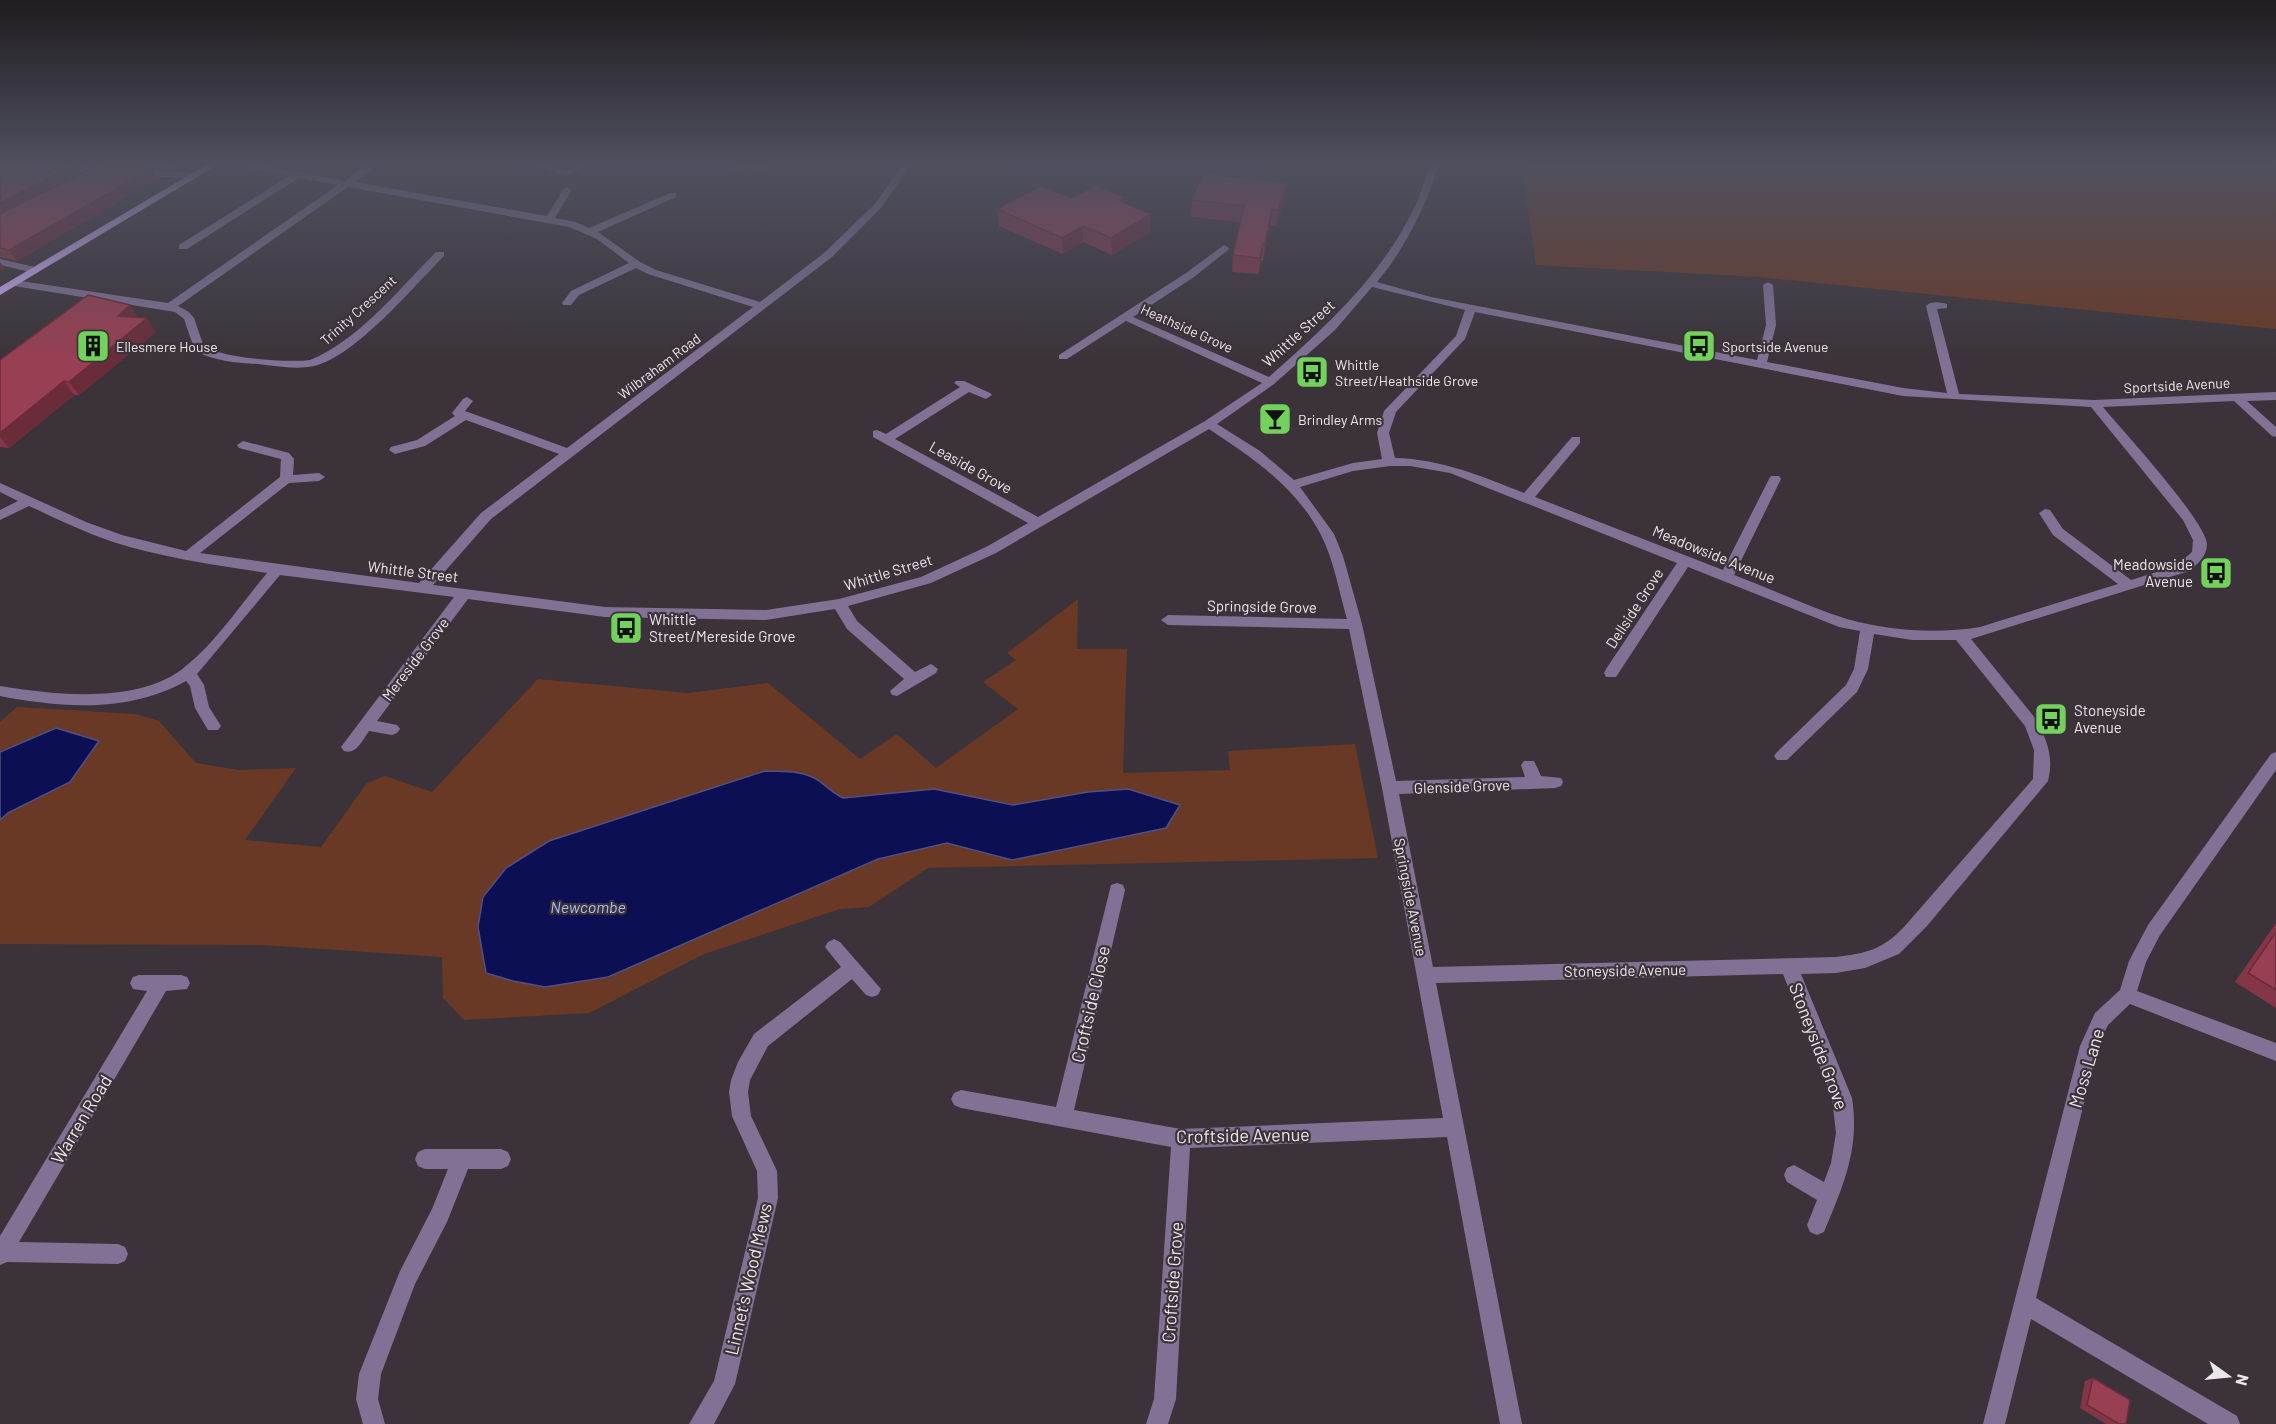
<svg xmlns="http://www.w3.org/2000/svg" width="2276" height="1424" font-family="Barlow,sans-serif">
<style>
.green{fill:#6a3926;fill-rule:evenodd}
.water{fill:#0d0f55;stroke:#505082;stroke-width:1.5}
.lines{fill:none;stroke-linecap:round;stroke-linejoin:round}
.minor{fill:#817295;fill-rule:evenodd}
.major{fill:#cbadf4;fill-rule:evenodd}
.wall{fill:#843647}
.shaded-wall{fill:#6b2c3a}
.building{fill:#993f53;stroke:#6b2c3a;stroke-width:1.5}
.labels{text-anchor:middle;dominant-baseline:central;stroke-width:4.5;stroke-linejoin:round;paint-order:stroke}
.far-street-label{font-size:14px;fill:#ebe6ea;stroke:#3b3339}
.far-poi-label{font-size:14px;fill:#ebe6ea;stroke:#3b3339;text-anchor:start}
.street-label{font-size:15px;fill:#ebe6ea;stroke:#3b3339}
.poi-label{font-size:15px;fill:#ebe6ea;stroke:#3b3339;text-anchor:start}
.water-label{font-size:16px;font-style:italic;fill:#a9bdfb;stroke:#3b3339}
.near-street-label{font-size:18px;fill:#ebe6ea;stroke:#3b3339}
</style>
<rect width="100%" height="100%" fill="#3b3339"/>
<g class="green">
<polygon points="722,162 781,162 747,177"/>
<polygon points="1521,162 2276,162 2276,329 1758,277 1536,265"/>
<path d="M1078,599L1077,649H1127L1123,773L1230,770L1228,751L1355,744L1378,858L928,868L869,907L840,909L704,954L589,1013L464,1020L443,998L442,957L263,945L0,944V820L8,813L7,748L0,752V722L17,707L135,714L159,721L196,763L239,770L296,768L245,840L321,847L367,783L385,776L432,792L538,679L688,693L768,683L860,759L897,734L936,768L1018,709L983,682L1016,660L1007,653ZM816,779L831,793L843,798L934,789L1013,805L1088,792L1128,789L1180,805L1166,828L1012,860L947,843L878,859L608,977Z"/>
</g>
<g class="water">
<polygon points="56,728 99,741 70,782 8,813 0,820 0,752"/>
<path d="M765,771C781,772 802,770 816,779C826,785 832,793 843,798L934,789L1013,805L1088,792L1128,789L1180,805L1166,828L1012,860L947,843L878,859L608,977L545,987L513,981L486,973L478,927L483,897L506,868L549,841Z"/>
</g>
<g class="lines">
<g class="minor">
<polygon points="0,162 109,168 114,171 109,174 0,168"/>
<path d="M221,162H243L345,181L362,167L346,162H368L372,165L371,170L355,182L547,216L564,188L567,187L572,190L555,218L576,222L589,228L670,193H676V197L598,232L640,262L656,270L760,302L824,253L875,204L904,162H913L881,208L832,257L491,519L433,585L605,607L766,610L839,599L921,577L986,547L1028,523L873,437V431L877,430L886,434L960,387L954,383L956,381H964L990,393L992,395L986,399L969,392L895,439L1038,517L1205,421L1262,383L1126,321L1067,359H1059V355L1186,273L1224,245L1229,248L1228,250L1194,277L1133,317L1269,377C1324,328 1380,278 1413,210C1421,196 1425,178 1430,162H1440C1425,207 1407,246 1377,282L1431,297L1757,360L1766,325L1763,285L1768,282L1773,285L1776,325L1767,362L1903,388L1947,393L1926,306C1930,301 1941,302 1947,304V308L1937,309L1959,394L2094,400L2276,392V400L2247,401L2276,427V437L2272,436L2234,401L2103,407C2122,430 2205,520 2207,544C2207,557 2196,566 2186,572L1971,639L2035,718C2047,739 2054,757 2048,781L1927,926L1899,954L1865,968L1836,973L1801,974L1852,1098C1860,1149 1843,1186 1824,1232L1817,1235L1810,1232L1807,1225L1817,1200L1787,1182L1784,1175L1787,1168L1794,1165L1824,1182L1831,1163L1836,1133L1832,1098L1783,974L1436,983L1522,1424H1500L1447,1137L1190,1148L1176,1399L1168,1424H1146L1154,1399L1171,1147L961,1108L954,1105L951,1099L954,1093L961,1090L1056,1107L1111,885L1117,883L1123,885L1125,890L1074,1110L1181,1129L1443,1118L1382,788L1349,629L1168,625L1161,620L1168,615L1347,619C1339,592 1334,560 1321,535C1296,487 1253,458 1209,429L996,553L931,583L848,606L857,621L915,672L931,664L938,669L936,673L897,696L892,695L890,691L904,679L847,629L835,609L766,620L605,617L468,599L377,721L397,725L400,729L397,733L392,735L369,731C362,741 356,755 344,751L341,747L344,743L454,597L280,575L197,674L204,685L209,707L221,726L218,730H208L195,708L190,686L186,681C129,713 62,708 0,696V686C55,695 140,705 186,666C217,641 241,604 267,573C216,565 163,558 113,542C84,532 57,519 29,506L0,520V510L18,501L0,492V483L86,522L122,535L186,551L280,477L281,459L239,448L237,445L243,441L289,453L294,459L293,475L319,473L325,477L319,481L289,483L200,553L419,583L481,513L559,454L466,420L425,446L395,454L389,450L391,447L417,440L455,416L452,413L463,399L467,397L473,401L465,411L567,448L753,307L648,274L636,268L579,295L571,305H563L562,303L571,291L629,263L597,239L569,227L348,187L178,306L189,312L194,318L204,347C226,358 284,363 310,360C358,341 400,288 436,252H444V256C413,287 356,356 314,366C296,370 276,366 258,364C236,363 215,361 195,351L184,319L175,312L14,286L9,283L14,280L168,303L338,185L299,178L187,249H179V245L289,176ZM1372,287L1465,310L1456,336L1384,411L1377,433L1382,459L1353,463L1294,480L1260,451L1217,424L1274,384L1335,330ZM1475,312L1903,396L2091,407L2183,520L2193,540L2192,552L2176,566L2131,580L2063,529L2050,510L2045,509L2039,513L2053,535L2118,584L1980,627C1937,634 1889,631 1847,619C1809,607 1771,589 1734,575L1781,479L1779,476H1771L1769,479L1723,570L1535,497L1580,443V437H1572L1524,493C1481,476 1441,459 1395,458L1389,433L1396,412L1465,339ZM1390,466H1410L1450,473L1677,563L1606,669L1604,673L1606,677H1616L1688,567L1839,627L1860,631L1854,669L1846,685L1777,752L1774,756L1777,760H1787L1857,692L1868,669L1874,634L1912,640H1956L2025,726L2034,750L2033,779L1904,927C1882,950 1867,953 1836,957L1433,967L1399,794L1555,788L1561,786L1563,782L1561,778L1541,776L1534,761H1524L1521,765L1525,777L1396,781L1362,624L1343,556L1334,534L1300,487L1353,471Z"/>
<polygon points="523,162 539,162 566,170 580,162 592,162 567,176"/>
<polygon points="133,169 193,173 198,176 193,179 130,174 128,172"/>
<polygon points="0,259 39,268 40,270 35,273 0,265"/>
<polygon points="2276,752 2276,770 2160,935 2146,962 2137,991 2276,1043 2276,1061 2130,1004 2108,1025 2098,1046 2036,1298 2237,1416 2240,1424 2208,1424 2031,1319 2005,1424 1983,1424 2080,1046 2095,1013 2120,990 2129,961 2148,925 2271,754"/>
<polygon points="834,939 840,942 881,989 878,995 872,997 866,995 852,979 768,1046 750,1080 748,1092 751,1116 777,1171 778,1198 735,1384 714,1424 689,1424 714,1381 758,1198 757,1171 732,1116 729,1092 731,1080 738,1062 754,1034 841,967 825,947 828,942"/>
<polygon points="139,975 181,975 187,977 190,983 187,989 166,991 19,1242 118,1244 125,1247 128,1254 125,1261 118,1264 7,1262 0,1265 0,1236 147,991 133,989 130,983 133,977"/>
<polygon points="425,1149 501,1149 508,1152 511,1159 508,1166 501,1169 468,1169 447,1222 415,1284 381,1374 378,1399 385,1424 363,1424 356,1399 359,1374 400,1271 432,1209 448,1169 425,1169 418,1166 415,1159 418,1152"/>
</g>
<polygon class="major" points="211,162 222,162 0,295 0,287"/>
</g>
<g class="wall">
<polygon points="53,162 188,162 175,170"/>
<polygon points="0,164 50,173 75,164 81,174 151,169 158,179 17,261 0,257"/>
<polygon points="1072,198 1151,214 1151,231 1112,255 1083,242 1063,254 999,226 997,209"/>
<polygon points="1285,199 1276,226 1270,226 1263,261 1261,261 1259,274 1232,272 1233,255 1240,222 1191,217 1192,200"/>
<polygon points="130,305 138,318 156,332 79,395 74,395 9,448 0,447 0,360"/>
<polygon points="2276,923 2276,1008 2235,982"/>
<polygon points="2093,1378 2126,1424 2106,1424 2080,1408 2085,1381"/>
</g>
<g class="shaded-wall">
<polygon points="171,162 188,162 175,170"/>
<polygon points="75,164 82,175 0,217 0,203"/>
<polygon points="151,169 158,179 17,261 9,250"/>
<polygon points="1287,183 1285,199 1276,226 1278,210"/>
<polygon points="1126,198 1127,214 1120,201"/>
<polygon points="1272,209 1270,226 1263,261 1265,244"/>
<polygon points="1151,214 1151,231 1112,255 1111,238"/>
<polygon points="1083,226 1083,242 1063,254 1062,238"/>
<polygon points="1263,244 1261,261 1259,274 1260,258"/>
<polygon points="0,262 5,268 0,271"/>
<polygon points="130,305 139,319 118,316"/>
<polygon points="147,318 156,332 79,395 69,382"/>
<polygon points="64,381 74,395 9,448 0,437 0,433"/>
</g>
<g class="building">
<polygon points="48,163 75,164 0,203 0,164 50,173"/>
<polygon points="97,166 151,169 9,250 0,248 0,214"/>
<polygon points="1203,173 1287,183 1278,210 1272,209 1265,244 1263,244 1260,258 1233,255 1244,206 1192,200"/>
<polygon points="1096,185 1126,198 1120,201 1151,214 1111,238 1083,226 1062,238 997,209 1041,186 1072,198"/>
<polygon points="88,295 130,305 118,316 147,318 69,382 64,381 0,433 0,360"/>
<polygon points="2276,932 2276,990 2248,973"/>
<polygon points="2093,1378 2130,1400 2126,1424 2119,1424 2087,1405"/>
</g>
<linearGradient id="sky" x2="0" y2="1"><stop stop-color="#201c1f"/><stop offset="0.45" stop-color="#4f505f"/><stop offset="1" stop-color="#4f505f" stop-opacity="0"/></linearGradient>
<rect width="2276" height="362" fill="url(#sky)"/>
<defs>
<symbol id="building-square" viewBox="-11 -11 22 22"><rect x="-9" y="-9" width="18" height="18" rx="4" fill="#73d25c" stroke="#3b3339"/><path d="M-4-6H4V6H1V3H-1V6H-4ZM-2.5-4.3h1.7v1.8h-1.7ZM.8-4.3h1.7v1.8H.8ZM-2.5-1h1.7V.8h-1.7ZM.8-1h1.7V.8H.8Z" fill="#111"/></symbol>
<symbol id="bus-square" viewBox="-11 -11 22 22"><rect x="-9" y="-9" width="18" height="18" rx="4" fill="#73d25c" stroke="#3b3339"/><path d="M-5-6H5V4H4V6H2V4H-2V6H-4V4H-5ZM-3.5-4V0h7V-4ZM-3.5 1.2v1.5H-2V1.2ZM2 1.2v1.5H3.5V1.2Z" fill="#111"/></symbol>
<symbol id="bar-square" viewBox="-11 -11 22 22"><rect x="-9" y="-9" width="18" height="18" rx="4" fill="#73d25c" stroke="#3b3339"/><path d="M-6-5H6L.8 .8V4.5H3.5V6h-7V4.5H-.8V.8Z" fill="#111"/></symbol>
</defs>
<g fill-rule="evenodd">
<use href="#building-square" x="74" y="327" width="38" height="38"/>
<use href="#bus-square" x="1680" y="327" width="38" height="38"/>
<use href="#bus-square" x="1293" y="353" width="38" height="38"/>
<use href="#bar-square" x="1256" y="400" width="38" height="38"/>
<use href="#bus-square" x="2197" y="554" width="38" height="38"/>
<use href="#bus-square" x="607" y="609" width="38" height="38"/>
<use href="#bus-square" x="2032" y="700" width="38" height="38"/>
</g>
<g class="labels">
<g class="far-street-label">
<text transform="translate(358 310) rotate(-42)">Trinity Crescent</text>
<text transform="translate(1187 328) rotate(24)">Heathside Grove</text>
<text transform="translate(659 366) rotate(-37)">Wilbraham Road</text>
<text transform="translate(2177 385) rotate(-3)">Sportside Avenue</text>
</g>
<g class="far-poi-label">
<text x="116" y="346">Ellesmere House</text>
<text x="1722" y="346">Sportside Avenue</text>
<text x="1335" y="364">Whittle<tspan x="1335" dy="16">Street/Heathside Grove</tspan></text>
<text x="1298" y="419">Brindley Arms</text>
</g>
<g class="street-label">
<text transform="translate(1298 333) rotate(-42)">Whittle Street</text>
<text transform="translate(971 467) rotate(29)">Leaside Grove</text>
<text transform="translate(1714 554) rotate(22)">Meadowside Avenue</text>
<text transform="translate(413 571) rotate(7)">Whittle Street</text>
<text transform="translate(888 572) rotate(-17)">Whittle Street</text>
<text transform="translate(1262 606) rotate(1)">Springside Grove</text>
<text transform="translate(1634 608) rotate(-57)">Dellside Grove</text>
<text transform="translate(415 659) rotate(-53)">Mereside Grove</text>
<text transform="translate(1462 786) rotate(-2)">Glenside Grove</text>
<text transform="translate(1411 897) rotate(79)">Springside Avenue</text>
<text transform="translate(1625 970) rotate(-1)">Stoneyside Avenue</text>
</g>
<g class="poi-label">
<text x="2193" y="564" text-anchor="end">Meadowside<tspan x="2193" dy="17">Avenue</tspan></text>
<text x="649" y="619">Whittle<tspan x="649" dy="17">Street/Mereside Grove</tspan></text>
<text x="2074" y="710">Stoneyside<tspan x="2074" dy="17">Avenue</tspan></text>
</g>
<g class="water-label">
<text x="588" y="906">Newcombe</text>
</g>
<g class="near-street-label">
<text transform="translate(1090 1004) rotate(-77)">Croftside Close</text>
<text transform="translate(1819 1046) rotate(69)">Stoneyside Grove</text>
<text transform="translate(2086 1068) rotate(-73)">Moss Lane</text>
<text transform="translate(81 1119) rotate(-59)">Warren Road</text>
<text transform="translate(1243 1135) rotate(-1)">Croftside Avenue</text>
<text transform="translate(748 1279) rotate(-77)">Linnet's Wood Mews</text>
<text transform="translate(1172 1282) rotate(-86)">Croftside Grove</text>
</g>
</g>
<g transform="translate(2228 1376) rotate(105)" stroke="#3b3339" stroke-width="4.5" paint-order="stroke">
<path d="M0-4.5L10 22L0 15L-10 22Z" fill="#ebe6ea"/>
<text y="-9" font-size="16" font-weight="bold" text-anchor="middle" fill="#ebe6ea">N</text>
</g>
</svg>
